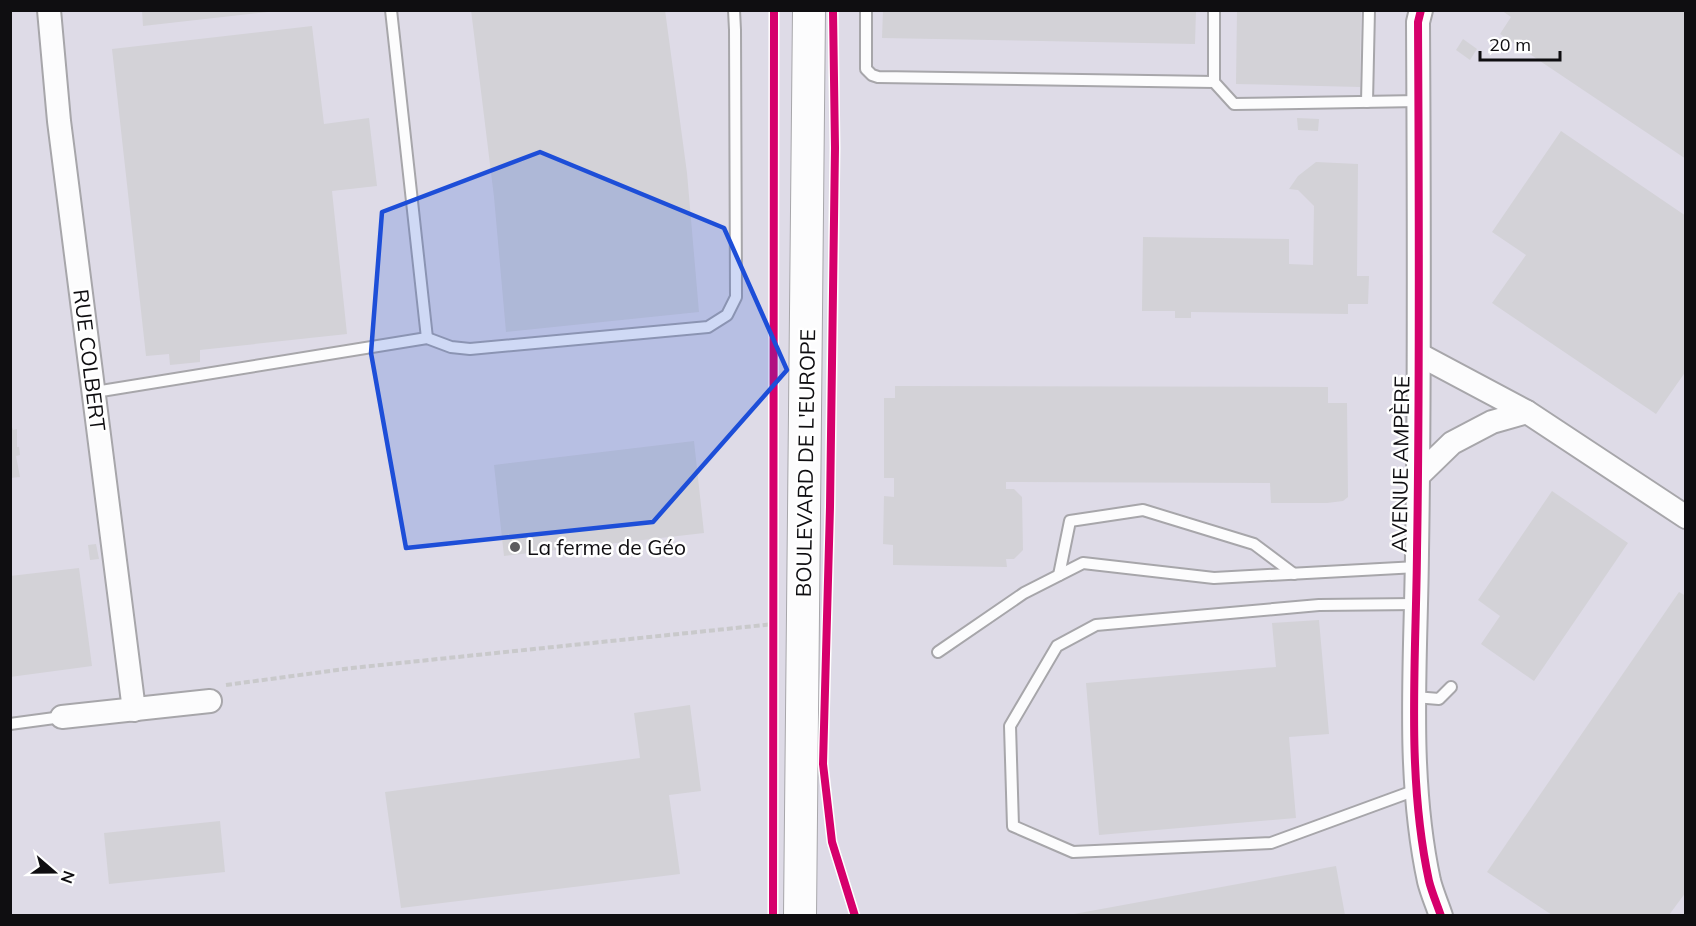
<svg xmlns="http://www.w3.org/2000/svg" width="1696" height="926" font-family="Mulish,sans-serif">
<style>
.built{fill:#dedbe7}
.building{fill:#d3d2d7}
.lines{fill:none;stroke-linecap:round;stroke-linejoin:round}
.lane-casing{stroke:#a7a6aa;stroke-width:14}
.street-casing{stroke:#a7a6aa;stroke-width:26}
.secondary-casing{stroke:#a7a6aa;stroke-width:34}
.path{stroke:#c9c9cb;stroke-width:4;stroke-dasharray:6 3;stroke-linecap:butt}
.lane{stroke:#fcfcfd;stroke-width:10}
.street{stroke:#fcfcfd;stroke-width:22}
.secondary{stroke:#fcfcfd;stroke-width:32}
.cycleway-casing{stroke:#fff;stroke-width:11}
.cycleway{stroke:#d6006c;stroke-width:8}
.marked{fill:#1d4ed8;fill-opacity:0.2;stroke:#1d4ed8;stroke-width:4.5;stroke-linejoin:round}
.poi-dot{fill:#5c5b5f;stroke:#fff;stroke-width:2}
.labels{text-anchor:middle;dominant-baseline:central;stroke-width:5;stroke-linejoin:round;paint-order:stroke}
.street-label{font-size:21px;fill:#0f0e11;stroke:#fff}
.poi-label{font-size:21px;fill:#0f0e11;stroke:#fff;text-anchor:start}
</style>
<rect width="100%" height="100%" fill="#eceaf0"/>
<rect class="built" x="11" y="11" width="1674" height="904"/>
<g class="building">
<polygon points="142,10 268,10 268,12 143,26"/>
<polygon points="471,10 665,10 687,173 699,312 506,332 494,197"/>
<polygon points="883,10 1196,10 1195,44 882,38"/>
<polygon points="1237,10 1361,10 1360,87 1236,84"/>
<polygon points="1501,10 1686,10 1686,159 1500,34 1511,17"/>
<polygon points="312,26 324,124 369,118 377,186 332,191 347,334 200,350 200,362 170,365 169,354 146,356 112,49"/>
<polygon points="1463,39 1477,49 1470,60 1456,50"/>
<polygon points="1297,118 1319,119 1318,131 1298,130"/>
<polygon points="1561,131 1686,216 1686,371 1656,414 1492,303 1526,255 1492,232"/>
<polygon points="1316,162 1358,164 1357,276 1369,276 1368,304 1348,304 1348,314 1191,312 1191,318 1175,318 1175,311 1142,311 1143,237 1289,239 1289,264 1313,265 1314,206 1298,190 1289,189 1298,176"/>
<polygon points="895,386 1328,387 1328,403 1347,403 1348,497 1343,501 1327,503 1271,503 1270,483 1006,482 1006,489 1014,489 1022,497 1023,550 1014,559 1006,559 1007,567 893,565 893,545 883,544 884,496 894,497 894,478 884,478 884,398 895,398"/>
<polygon points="10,421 13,430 17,429 17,447 19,447 20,455 16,456 20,477 10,478"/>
<polygon points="694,441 704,533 504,556 494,465"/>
<polygon points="1552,491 1628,543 1534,681 1481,644 1500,616 1478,600"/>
<polygon points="96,544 99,559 90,560 88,545"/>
<polygon points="79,568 92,666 10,677 10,576"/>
<polygon points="1679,592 1686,596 1686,892 1669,915 1552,915 1487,872"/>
<polygon points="1319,620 1329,734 1289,737 1296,818 1099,835 1086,683 1276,667 1272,623"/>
<polygon points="690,705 701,791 669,795 680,874 401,908 385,792 640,758 634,713"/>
<polygon points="220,821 225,872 109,884 104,833"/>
<polygon points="1336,866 1345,915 1075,915 1074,914"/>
</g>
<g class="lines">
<defs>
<g id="lane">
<polyline points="391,10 427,338"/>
<polyline points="866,10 866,69 872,75 878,77 1214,82 1234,104 1419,101"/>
<polyline points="1214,10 1214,82"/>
<polyline points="1367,102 1369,10"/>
<polyline points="95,392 427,338 451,347 470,349 708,327 727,315 736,297 735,30 734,10"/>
<polyline points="1059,575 1070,521 1143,510 1254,544 1294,574"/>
<polyline points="938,652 1024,593 1083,563 1214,578 1417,567"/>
<polyline points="1415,697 1439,699 1451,687"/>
<polyline points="10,724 62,717"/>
<polyline points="1416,790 1271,843 1073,852 1013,826 1010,726 1057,646 1096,625 1319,605 1416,604"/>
</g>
<g id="street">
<polyline points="49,10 59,121 134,710"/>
<path d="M1421,10L1418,22C1419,199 1420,375 1417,552C1416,661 1406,774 1429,881C1432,893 1437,904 1441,916"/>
<polyline points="1420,355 1527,412 1686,517"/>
<polyline points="1417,477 1452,443 1492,422 1527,412"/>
<polyline points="62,717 210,701"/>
</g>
<polyline id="secondary" points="800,916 809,10"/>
</defs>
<use href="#lane" class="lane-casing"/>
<use href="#street" class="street-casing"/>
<use href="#secondary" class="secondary-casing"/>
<polyline class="path" points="226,685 352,668 774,624"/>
<use href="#lane" class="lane"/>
<use href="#street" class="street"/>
<use href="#secondary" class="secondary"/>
<defs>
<g id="cycleway">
<polyline points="833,10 835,148 830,507 823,764 832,842 855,916"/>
<path d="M1421,10L1418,22C1419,199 1420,375 1417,552C1416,661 1406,774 1429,881C1432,893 1437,904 1441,916"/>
<polyline points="773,916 774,10"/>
</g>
</defs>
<use href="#cycleway" class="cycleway-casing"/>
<use href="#cycleway" class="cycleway"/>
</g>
<path class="marked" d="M540,152L724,228L787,370L653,522L406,548L371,353L382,212Z"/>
<circle class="poi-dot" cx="515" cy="547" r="6"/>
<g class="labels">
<g class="street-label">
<text transform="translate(90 360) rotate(83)">RUE COLBERT</text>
<text transform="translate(805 463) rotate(-89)">BOULEVARD DE L'EUROPE</text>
<text transform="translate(1400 464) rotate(-89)">AVENUE AMPÈRE</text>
</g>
<g class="poi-label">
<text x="527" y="547">La ferme de Géo</text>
</g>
</g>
<rect width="1696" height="926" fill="none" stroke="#0f0e11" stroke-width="24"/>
<g transform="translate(54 872) rotate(110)" stroke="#ffffff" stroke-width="4.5" paint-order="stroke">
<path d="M0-4.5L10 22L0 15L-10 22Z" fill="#0f0e11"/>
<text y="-9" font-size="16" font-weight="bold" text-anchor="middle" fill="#0f0e11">N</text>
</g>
<path d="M1480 51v9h80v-9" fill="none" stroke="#0f0e11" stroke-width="3"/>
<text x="1489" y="51" font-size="18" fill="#0f0e11" stroke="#ffffff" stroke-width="4.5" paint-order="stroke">20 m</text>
</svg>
